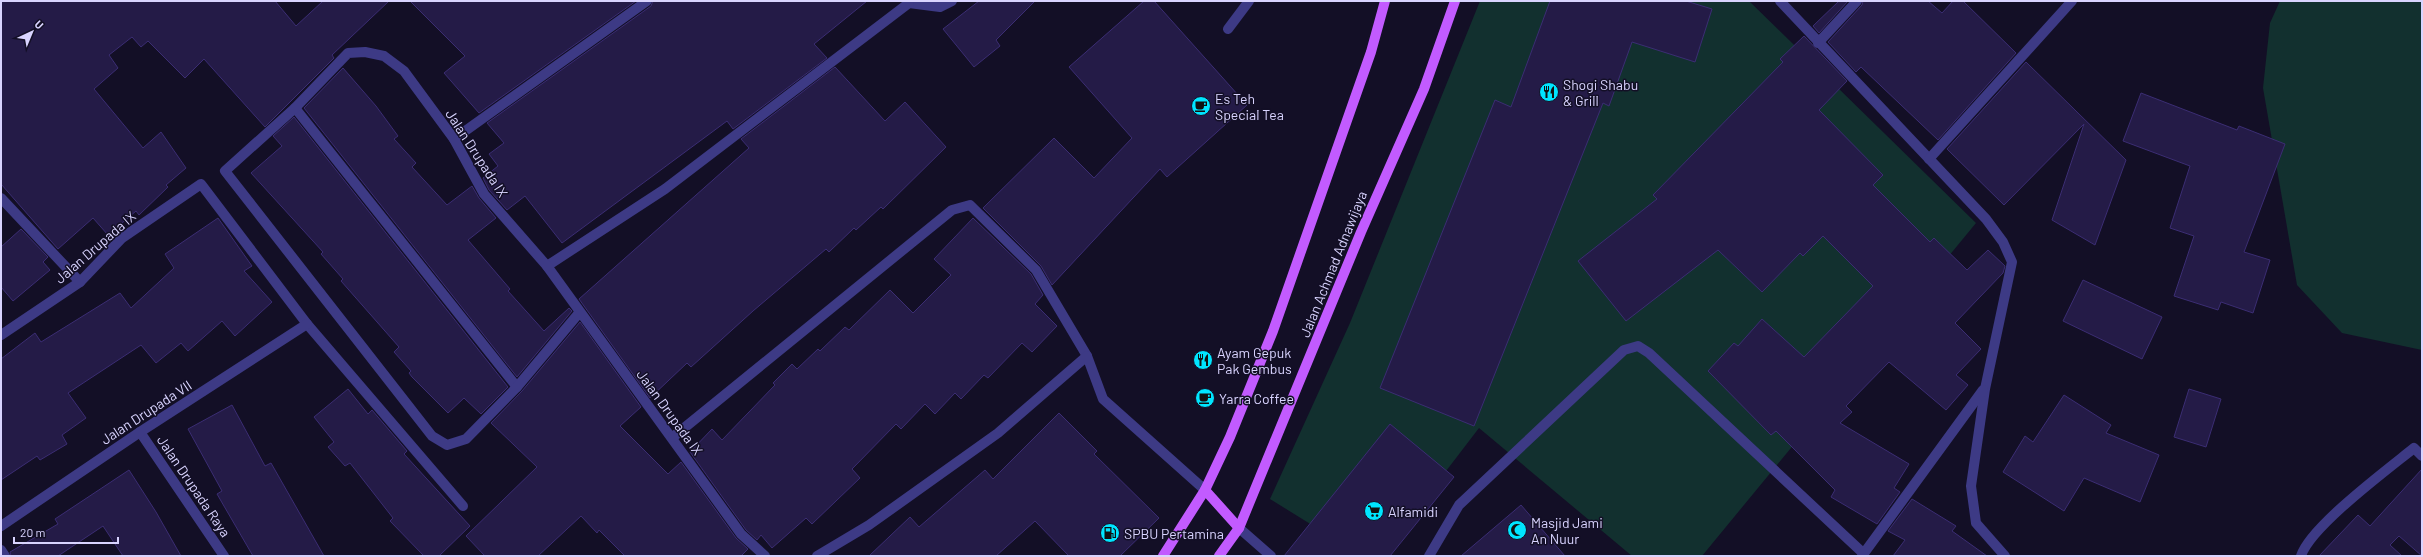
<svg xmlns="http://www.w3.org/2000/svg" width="2423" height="557" font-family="Barlow,sans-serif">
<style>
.green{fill:#12302f}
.building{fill:#241b47;stroke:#3b2d73}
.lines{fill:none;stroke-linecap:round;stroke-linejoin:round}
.street{stroke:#3d3a85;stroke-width:10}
.primary{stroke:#c25bff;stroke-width:10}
.labels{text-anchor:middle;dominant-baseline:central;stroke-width:3;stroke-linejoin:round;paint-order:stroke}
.poi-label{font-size:14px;fill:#d9d4ff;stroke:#130f26;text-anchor:start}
.street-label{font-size:14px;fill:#d9d4ff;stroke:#130f26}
</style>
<rect width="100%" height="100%" fill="#130f26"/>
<g class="green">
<polygon points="1480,1 1749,1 1976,223 1702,556 1632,556 1479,428 1381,556 1362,556 1270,499 1350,323"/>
<polygon points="2280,1 2422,1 2422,350 2342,333 2297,285 2263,88 2270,23"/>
</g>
<g class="building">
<polygon points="1,1 275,1 296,26 323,1 389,1 332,55 334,58 265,127 204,59 185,78 148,41 141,47 132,37 109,55 118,68 94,89 143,148 161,132 186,168 166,185 168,187 139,215 136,211 108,235 93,218 58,249 1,184"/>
<polygon points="410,1 636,1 479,113 444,73 465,56"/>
<polygon points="653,1 867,1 814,44 827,58 733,129 727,121 562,243 525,196 507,210 489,190 483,178 498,166 489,154 504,143 487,123 651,6"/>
<polygon points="979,1 1035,1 996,40 1000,46 974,67 943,29"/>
<polygon points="1144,1 1154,1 1247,105 1167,177 1160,169 1052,285 1041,266 983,208 1054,138 1094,178 1132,138 1069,67"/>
<polygon points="1550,1 1686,1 1712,9 1695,62 1632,42 1609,106 1603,103 1474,426 1380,388 1495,100 1511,107"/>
<polygon points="1839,1 1848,1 1819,33 1813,26"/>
<polygon points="1863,1 1928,1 1942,13 1953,1 1963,1 2016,53 1938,140 1861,67 1856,72 1828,42 1862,5"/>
<polygon points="1804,36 1847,81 1819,110 1883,175 1873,185 1930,242 1934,238 1967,270 1988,250 2005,266 2003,273 1955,323 1981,349 1956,375 1968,385 1946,410 1889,362 1846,406 1852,412 1840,423 1909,464 1894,488 1900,492 1877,524 1831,497 1835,490 1776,431 1771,435 1708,371 1734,343 1738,346 1762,319 1804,357 1873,286 1823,236 1803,256 1800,253 1762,292 1718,250 1626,321 1578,261 1657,199 1653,195 1783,62 1780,59"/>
<polygon points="2026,62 2126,160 2095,245 2052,220 2084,124 2004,205 1947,149"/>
<polygon points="835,67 885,121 905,102 946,147 883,209 881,207 856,230 854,228 829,252 826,249 753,311 691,367 687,363 650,398 579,299 749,148 741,139"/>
<polygon points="343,68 376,106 398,136 394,139 416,163 412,167 447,205 472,186 479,198 496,218 468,240 510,289 508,291 544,331 569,308 572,311 517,377 304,108"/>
<polygon points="2141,93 2237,130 2239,126 2285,144 2244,252 2270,260 2253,313 2221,302 2218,310 2174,296 2194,236 2170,228 2190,166 2123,141"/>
<polygon points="294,117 508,387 481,414 464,398 448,413 412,377 409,373 411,371 394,352 399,347 341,281 343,279 321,254 323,252 251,173 282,146 273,136"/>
<polygon points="218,218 252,266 244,271 272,302 235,336 222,321 188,351 181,343 156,363 141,345 68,393 86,418 62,435 67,444 40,460 37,456 1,480 1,359 35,333 41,342 120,293 131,308 174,268 165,254"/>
<polygon points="973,218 1031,274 1043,295 1035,304 1057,326 1032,352 1022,343 988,378 984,375 961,399 955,393 935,414 925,404 901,429 896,424 852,469 860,478 812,524 806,518 772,548 761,535 757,540 746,530 690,452 712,429 722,440 775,385 773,383 792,364 797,369 818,349 820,351 845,327 849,330 890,290 913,313 951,275 934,259"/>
<polygon points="21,229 48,257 43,262 50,270 13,301 1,287 1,247"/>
<polygon points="2083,280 2162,317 2142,359 2063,321"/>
<polygon points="580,322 641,407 620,426 668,474 681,462 736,538 748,549 741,556 625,556 599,530 597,533 581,516 538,556 485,556 466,536 537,467 491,423 522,391"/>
<polygon points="348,389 368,414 372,410 407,451 404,454 470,526 439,556 424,556 390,521 393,518 350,463 345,466 328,447 334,442 314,417"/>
<polygon points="2189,389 2221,399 2206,447 2174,437"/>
<polygon points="2064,395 2111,425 2106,433 2159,455 2140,502 2084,478 2064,511 2003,472 2025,436 2033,442"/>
<polygon points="232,405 265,466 271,463 324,556 253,556 217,494 222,491 188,429"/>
<polygon points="1059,413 1097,451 1094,454 1159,518 1120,556 1069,556 1035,521 996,556 869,556 910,517 919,527 985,470 993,479"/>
<polygon points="1390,424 1454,477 1390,556 1284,556"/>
<polygon points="2422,469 2422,556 2399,536 2390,545 2402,556 2319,556 2358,515 2370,526"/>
<polygon points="129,470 156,512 181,556 123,556 103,526 58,556 11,556 10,552 58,524 55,519"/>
<polygon points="1912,499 1956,526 1952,531 1987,556 1893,556 1905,540 1888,531"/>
<polygon points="1521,505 1565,556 1461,556"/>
</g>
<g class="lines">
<g class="street">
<polyline points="1780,1 1986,219 2003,242 2012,262 1985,389 1971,486 1976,523 2005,556"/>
<polyline points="909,3 940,7 952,1"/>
<polyline points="1228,29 1249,1"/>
<polyline points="1818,43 1857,1"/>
<polyline points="295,108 517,387"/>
<polyline points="454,139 647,1"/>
<polyline points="1929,159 2072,1"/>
<polyline points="1,198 80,282"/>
<polyline points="547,266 665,189 909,3 907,1"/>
<polyline points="579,313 517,387 466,439 447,445 432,436 225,171 295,108 348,53 365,52 384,56 404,71 454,139 484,194 547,266 741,534 765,556"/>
<polyline points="1,335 80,282 122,238 201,184 307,324 463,506"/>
<polyline points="140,432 224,556"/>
<polyline points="673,437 952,210 970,205 1036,270 1087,356"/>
<polyline points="1,526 140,432 307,324"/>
<polyline points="1239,528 1271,556"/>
<polyline points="1,550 5,556"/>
<polyline points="817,556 869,525 998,433 1087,356 1103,399 1205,490"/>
<polyline points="1429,556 1459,505 1624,350 1638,346 1649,353 1864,554"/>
<polyline points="1862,556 1983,390"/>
<path d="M2301,556C2310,527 2388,469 2414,448L2422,456"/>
</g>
<g class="primary">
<polyline points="1205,490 1239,528"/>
<polyline points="1163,556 1205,490 1230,437 1273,331 1371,52 1385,1"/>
<polyline points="1219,556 1239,528 1361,232 1424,89 1455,1"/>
</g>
</g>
<defs>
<symbol id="restaurant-disc" viewBox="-11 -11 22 22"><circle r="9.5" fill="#00e5ff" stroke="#130f26"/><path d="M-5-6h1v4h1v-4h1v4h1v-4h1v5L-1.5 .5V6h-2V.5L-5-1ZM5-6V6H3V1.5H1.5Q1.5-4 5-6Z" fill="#111"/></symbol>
<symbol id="cafe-disc" viewBox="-11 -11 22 22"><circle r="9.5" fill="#00e5ff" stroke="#130f26"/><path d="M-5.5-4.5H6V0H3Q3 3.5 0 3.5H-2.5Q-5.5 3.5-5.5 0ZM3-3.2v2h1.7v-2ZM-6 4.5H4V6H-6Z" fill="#111"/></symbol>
<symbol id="supermarket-disc" viewBox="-11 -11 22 22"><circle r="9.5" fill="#00e5ff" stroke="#130f26"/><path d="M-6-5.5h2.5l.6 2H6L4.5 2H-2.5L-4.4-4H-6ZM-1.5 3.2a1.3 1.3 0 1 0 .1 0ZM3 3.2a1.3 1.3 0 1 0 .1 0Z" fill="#111"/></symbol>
<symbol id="mosque-disc" viewBox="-11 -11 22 22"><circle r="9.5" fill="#00e5ff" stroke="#130f26"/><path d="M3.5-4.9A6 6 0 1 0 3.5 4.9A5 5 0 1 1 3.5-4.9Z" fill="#111"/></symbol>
<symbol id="fuel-disc" viewBox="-11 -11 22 22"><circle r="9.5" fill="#00e5ff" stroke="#130f26"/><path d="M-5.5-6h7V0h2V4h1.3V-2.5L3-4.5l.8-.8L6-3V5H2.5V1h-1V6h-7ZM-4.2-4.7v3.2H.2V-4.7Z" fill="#111"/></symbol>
</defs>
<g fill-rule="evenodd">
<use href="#restaurant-disc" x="1538" y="81" width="22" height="22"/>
<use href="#cafe-disc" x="1190" y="95" width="22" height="22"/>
<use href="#restaurant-disc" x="1192" y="349" width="22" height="22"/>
<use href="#cafe-disc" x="1194" y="387" width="22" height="22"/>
<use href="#supermarket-disc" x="1363" y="500" width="22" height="22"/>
<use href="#mosque-disc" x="1506" y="519" width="22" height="22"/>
<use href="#fuel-disc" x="1099" y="522" width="22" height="22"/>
</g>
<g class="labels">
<g class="poi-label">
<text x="1563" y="84">Shogi Shabu<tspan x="1563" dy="16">&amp; Grill</tspan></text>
<text x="1215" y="98">Es Teh<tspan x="1215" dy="16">Special Tea</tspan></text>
<text x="1217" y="352">Ayam Gepuk<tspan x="1217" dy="16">Pak Gembus</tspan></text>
<text x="1219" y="398">Yarra Coffee</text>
<text x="1388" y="511">Alfamidi</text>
<text x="1531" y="522">Masjid Jami<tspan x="1531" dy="16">An Nuur</tspan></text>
<text x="1124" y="533">SPBU Pertamina</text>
</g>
<g class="street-label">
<text transform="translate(477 153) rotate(57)">Jalan Drupada IX</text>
<text transform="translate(95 247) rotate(-41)">Jalan Drupada IX</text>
<text transform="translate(1333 264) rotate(-68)">Jalan Achmad Adnawijaya</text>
<text transform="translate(146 412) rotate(-33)">Jalan Drupada VII</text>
<text transform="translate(670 412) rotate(54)">Jalan Drupada IX</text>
<text transform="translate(194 486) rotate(56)">Jalan Drupada Raya</text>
</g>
</g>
<rect width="2423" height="557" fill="none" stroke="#d9d4ff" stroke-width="4"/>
<g transform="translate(32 32) rotate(44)" stroke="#130f26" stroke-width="3" paint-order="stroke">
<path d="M0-3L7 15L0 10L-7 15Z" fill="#d9d4ff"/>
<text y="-6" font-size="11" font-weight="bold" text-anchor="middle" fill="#d9d4ff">U</text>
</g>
<path d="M14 537v6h104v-6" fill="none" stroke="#d9d4ff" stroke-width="2"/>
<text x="20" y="537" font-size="12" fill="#d9d4ff" stroke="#130f26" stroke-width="3" paint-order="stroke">20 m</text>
</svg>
